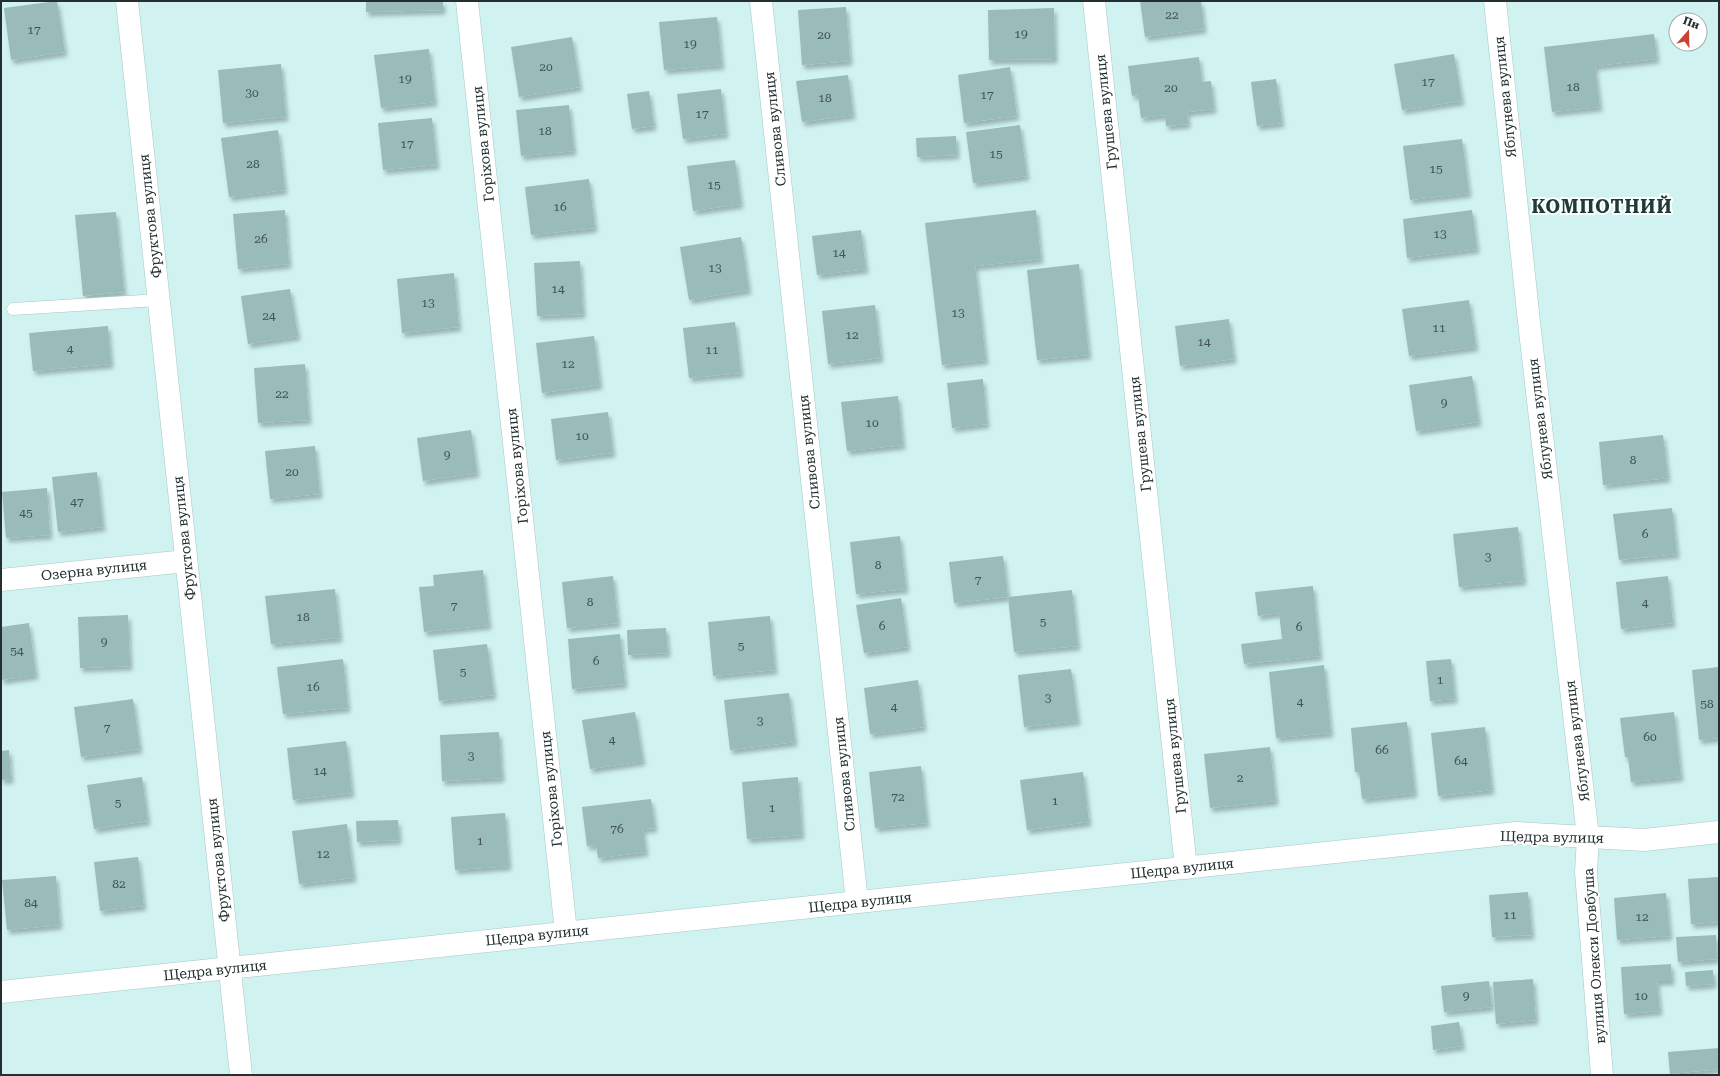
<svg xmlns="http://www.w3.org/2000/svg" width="1720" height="1076" font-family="'Roboto Serif',serif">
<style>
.building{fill:#99bbb9;filter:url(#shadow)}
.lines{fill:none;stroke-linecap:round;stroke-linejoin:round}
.service-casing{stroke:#a5c7c5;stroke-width:13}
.minor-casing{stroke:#a5c7c5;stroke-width:23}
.service{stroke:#fff;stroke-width:12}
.minor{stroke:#fff;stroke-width:22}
.labels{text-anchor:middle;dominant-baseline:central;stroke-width:4;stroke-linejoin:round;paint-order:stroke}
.number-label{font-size:12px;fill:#405352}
.street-label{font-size:14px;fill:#23302f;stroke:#fff}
.district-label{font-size:18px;font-weight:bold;letter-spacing:1px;fill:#1c3b3a;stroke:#fff}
</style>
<defs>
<filter id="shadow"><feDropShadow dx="2.5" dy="4.5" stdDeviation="2" flood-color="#0004"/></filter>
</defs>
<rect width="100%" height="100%" fill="#d0f3f1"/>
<g class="building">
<polygon points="57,1 65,52 11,60 4,8"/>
<polygon points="366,1 443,1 443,10 366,12"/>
<polygon points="1140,1 1201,1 1204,29 1145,37"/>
<polygon points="846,7 850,61 802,65 798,10"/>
<polygon points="1054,8 1055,59 989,60 988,10"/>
<polygon points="717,17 722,65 664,70 659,22"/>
<polygon points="1654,34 1657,59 1595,66 1600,107 1552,112 1544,47"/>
<polygon points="572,37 580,87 519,97 511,47"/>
<polygon points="429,49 435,102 381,108 374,55"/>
<polygon points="1454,54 1462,101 1402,110 1394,64"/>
<polygon points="1199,57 1202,82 1211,81 1214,109 1187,112 1188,124 1166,126 1165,115 1141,118 1138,95 1132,96 1128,66"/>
<polygon points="281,64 286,117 223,123 218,70"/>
<polygon points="1010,67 1017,116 964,123 958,75"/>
<polygon points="848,75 853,115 802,122 796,81"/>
<polygon points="1276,79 1282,123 1257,126 1251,82"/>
<polygon points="721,89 726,134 683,139 677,94"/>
<polygon points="649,91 654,126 632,129 627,94"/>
<polygon points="569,105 574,151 521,156 516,110"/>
<polygon points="432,118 437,165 383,170 378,123"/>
<polygon points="1020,125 1027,176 973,183 966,132"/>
<polygon points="278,130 285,190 229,197 221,138"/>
<polygon points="956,136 957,155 917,157 916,138"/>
<polygon points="1462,139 1469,193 1410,200 1403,146"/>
<polygon points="735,160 741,204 693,211 687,166"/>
<polygon points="589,179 595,228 531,235 525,187"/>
<polygon points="285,210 289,264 238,269 233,214"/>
<polygon points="1036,210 1041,259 975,266 986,360 942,365 925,223"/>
<polygon points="1472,210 1477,249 1407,258 1403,219"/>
<polygon points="116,212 124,292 83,296 75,215"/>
<polygon points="861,230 866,269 817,275 812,236"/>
<polygon points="741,237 749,290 689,300 680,247"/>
<polygon points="580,261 583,314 537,316 534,263"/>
<polygon points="1079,264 1089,355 1037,360 1027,270"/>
<polygon points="454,273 459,327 402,333 397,279"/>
<polygon points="290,289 298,336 248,344 241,296"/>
<polygon points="1469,300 1476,347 1409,356 1402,309"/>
<polygon points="875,305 881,358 828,364 822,311"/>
<polygon points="1229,319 1234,359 1180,366 1175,326"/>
<polygon points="735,322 741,373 689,378 683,328"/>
<polygon points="108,326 111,364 33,371 29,333"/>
<polygon points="594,336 600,385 542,393 536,343"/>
<polygon points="305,364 309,420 258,423 254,368"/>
<polygon points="1472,376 1479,422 1416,431 1409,385"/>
<polygon points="983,379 987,424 952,428 947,383"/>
<polygon points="898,396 903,445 847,451 841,402"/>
<polygon points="608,412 613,453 556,460 551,419"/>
<polygon points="471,430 477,473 423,481 417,438"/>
<polygon points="1663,435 1668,478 1603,485 1599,442"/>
<polygon points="315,446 320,494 270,499 265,451"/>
<polygon points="97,472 103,527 58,532 52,477"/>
<polygon points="47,488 50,535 6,538 2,492"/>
<polygon points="1672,508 1677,554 1619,560 1613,514"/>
<polygon points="1518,527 1524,581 1459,587 1453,534"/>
<polygon points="900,536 906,589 856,594 850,542"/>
<polygon points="1003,556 1008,597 954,603 949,562"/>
<polygon points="483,570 489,625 424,632 419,587 434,586 433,575"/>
<polygon points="613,576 618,623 567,628 562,582"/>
<polygon points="1668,576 1673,623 1621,629 1616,582"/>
<polygon points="1313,586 1320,656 1244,664 1241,644 1282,639 1279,613 1258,616 1255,592"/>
<polygon points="335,589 340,638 271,644 265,596"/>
<polygon points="1072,590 1078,646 1014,652 1008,597"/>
<polygon points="901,598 908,647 864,653 856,605"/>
<polygon points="128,615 130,666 80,668 78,617"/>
<polygon points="770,616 775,670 713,676 708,622"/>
<polygon points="29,623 36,675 1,680 1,627"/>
<polygon points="666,628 668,653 628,655 627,630"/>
<polygon points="620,634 625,684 572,689 568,639"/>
<polygon points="487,644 494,695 439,701 433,650"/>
<polygon points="343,659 348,708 283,714 277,667"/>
<polygon points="1451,659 1455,699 1430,701 1426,661"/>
<polygon points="1324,665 1331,733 1276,738 1269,672"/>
<polygon points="1719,667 1719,738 1699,740 1692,670"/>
<polygon points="1071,669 1078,721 1024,727 1018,675"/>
<polygon points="918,680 924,727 870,734 864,688"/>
<polygon points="789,693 795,742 730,750 724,700"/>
<polygon points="133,699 140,749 81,757 74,707"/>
<polygon points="635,712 643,761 590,769 582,720"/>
<polygon points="1674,712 1681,777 1631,782 1628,757 1625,757 1620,718"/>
<polygon points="1407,722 1415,793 1362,799 1359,772 1355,772 1351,728"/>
<polygon points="1485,727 1492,790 1438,796 1431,733"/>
<polygon points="499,732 502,778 442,781 440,735"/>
<polygon points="346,741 352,793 293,800 287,748"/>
<polygon points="1270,747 1276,801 1210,808 1204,754"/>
<polygon points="9,750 11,779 1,780 1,751"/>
<polygon points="921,766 927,823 875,828 869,772"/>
<polygon points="1083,772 1089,822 1027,830 1020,780"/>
<polygon points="142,777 148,821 94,829 87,785"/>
<polygon points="798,777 802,835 747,839 742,782"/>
<polygon points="651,799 655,828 643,829 646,852 598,858 596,845 587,846 582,807"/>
<polygon points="505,813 509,866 455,870 451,817"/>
<polygon points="398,820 399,840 357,842 356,821"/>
<polygon points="347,824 354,878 299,884 292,831"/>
<polygon points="138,857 144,906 100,911 94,862"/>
<polygon points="56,876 60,925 7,930 2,880"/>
<polygon points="1719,877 1719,922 1691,924 1688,879"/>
<polygon points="1528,892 1532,935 1492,937 1489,895"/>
<polygon points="1666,893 1670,936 1617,940 1614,898"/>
<polygon points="1716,935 1717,959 1678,962 1676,937"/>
<polygon points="1671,964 1672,981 1657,981 1660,1011 1624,1014 1621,967"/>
<polygon points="1713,970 1714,984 1686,986 1685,972"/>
<polygon points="1533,979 1536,1020 1496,1024 1493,982"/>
<polygon points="1489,981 1492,1007 1444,1012 1441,986"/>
<polygon points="1459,1022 1463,1046 1433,1050 1431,1026"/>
<polygon points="1719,1048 1719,1069 1670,1074 1668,1052"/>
</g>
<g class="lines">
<defs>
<polyline id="service" points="13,309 159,300"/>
<g id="minor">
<polyline points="127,1 241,1075"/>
<polyline points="467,1 566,932"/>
<polyline points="761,1 857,902"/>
<polyline points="1094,1 1186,868"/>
<polyline points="1495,1 1529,322 1588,837 1586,872 1602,1075"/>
<polyline points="1,580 186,561"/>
<polyline points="1,992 1516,833 1644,840 1719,832"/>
</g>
</defs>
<use href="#service" class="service-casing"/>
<use href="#minor" class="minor-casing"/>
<use href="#service" class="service"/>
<use href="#minor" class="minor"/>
</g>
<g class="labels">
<g class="number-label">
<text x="1172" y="15">22</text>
<text x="34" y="30">17</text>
<text x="1021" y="34">19</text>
<text x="824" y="35">20</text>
<text x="690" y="44">19</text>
<text x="546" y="67">20</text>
<text x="405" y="79">19</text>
<text x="1428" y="82">17</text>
<text x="1573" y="87">18</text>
<text x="1171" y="88">20</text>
<text x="252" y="93">30</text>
<text x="987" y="95">17</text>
<text x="825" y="98">18</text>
<text x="702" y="114">17</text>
<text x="545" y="131">18</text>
<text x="407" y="144">17</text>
<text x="996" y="154">15</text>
<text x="253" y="164">28</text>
<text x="1436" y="169">15</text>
<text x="714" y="185">15</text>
<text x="560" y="207">16</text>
<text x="1440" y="234">13</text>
<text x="261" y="239">26</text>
<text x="839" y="253">14</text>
<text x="715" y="268">13</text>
<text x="558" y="289">14</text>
<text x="428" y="303">13</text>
<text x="958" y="313">13</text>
<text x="269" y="316">24</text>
<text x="1439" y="328">11</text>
<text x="852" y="335">12</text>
<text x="1204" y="342">14</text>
<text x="70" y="349">4</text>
<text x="712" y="350">11</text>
<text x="568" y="364">12</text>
<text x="282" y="394">22</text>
<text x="1444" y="403">9</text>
<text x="872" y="423">10</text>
<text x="582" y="436">10</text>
<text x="447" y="455">9</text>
<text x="1633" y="460">8</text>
<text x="292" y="472">20</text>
<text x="77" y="502">47</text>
<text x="26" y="513">45</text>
<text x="1645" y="534">6</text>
<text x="1488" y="557">3</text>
<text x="878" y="565">8</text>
<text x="978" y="580">7</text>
<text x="590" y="602">8</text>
<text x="1645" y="603">4</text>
<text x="454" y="606">7</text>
<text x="303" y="617">18</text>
<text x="1043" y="622">5</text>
<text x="882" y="626">6</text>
<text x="1299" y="627">6</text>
<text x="104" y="642">9</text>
<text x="741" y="646">5</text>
<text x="17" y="651">54</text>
<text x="596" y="661">6</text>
<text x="463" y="672">5</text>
<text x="1440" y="680">1</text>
<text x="313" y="687">16</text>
<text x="1048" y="698">3</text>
<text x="1300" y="702">4</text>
<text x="1707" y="704">58</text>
<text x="894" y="707">4</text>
<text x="760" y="721">3</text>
<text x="107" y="728">7</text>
<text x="1650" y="737">60</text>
<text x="612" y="740">4</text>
<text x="1382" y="750">66</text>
<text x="471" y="756">3</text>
<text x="1461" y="761">64</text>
<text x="320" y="771">14</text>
<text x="1240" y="778">2</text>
<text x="898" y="797">72</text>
<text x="1055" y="801">1</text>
<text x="118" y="803">5</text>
<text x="772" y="808">1</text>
<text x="617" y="829">76</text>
<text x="480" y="841">1</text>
<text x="323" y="854">12</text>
<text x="119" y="884">82</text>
<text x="31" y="903">84</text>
<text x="1510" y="915">11</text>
<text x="1642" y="917">12</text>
<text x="1466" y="996">9</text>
<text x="1641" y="996">10</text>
</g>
<g class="street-label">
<text transform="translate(1505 97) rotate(-96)">Яблунева вулиця</text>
<text transform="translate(1106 112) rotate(-96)">Грушева вулиця</text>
<text transform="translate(775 129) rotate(-96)">Сливова вулиця</text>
<text transform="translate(483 144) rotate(-96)">Горіхова вулиця</text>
<text transform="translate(150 216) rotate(-96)">Фруктова вулиця</text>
<text transform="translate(1540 419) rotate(-97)">Яблунева вулиця</text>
<text transform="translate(1140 434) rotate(-96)">Грушева вулиця</text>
<text transform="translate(809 452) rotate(-96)">Сливова вулиця</text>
<text transform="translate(517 466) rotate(-96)">Горіхова вулиця</text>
<text transform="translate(184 538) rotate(-96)">Фруктова вулиця</text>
<text transform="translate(94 570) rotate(-6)">Озерна вулиця</text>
<text transform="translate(1577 741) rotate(-97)">Яблунева вулиця</text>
<text transform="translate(1175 756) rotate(-96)">Грушева вулиця</text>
<text transform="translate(844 774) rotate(-96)">Сливова вулиця</text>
<text transform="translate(551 789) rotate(-96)">Горіхова вулиця</text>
<text transform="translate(1552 837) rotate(1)">Щедра вулиця</text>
<text transform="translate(218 860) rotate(-96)">Фруктова вулиця</text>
<text transform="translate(1182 868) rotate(-6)">Щедра вулиця</text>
<text transform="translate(860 902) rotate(-6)">Щедра вулиця</text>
<text transform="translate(537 935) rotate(-6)">Щедра вулиця</text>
<text transform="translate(1594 956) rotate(-94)">вулиця Олекси Довбуша</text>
<text transform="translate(215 970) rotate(-6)">Щедра вулиця</text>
</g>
<g class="district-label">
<text x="1602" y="206">КОМПОТНИЙ</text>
</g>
</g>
<rect width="1720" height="1076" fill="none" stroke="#23302f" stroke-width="4"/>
<g transform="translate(1688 32) rotate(20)"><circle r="19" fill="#ffffff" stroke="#a7acac"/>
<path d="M0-3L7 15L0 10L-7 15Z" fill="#ce4131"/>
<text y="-6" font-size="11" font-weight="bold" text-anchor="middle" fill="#23302f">Пн</text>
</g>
</svg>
